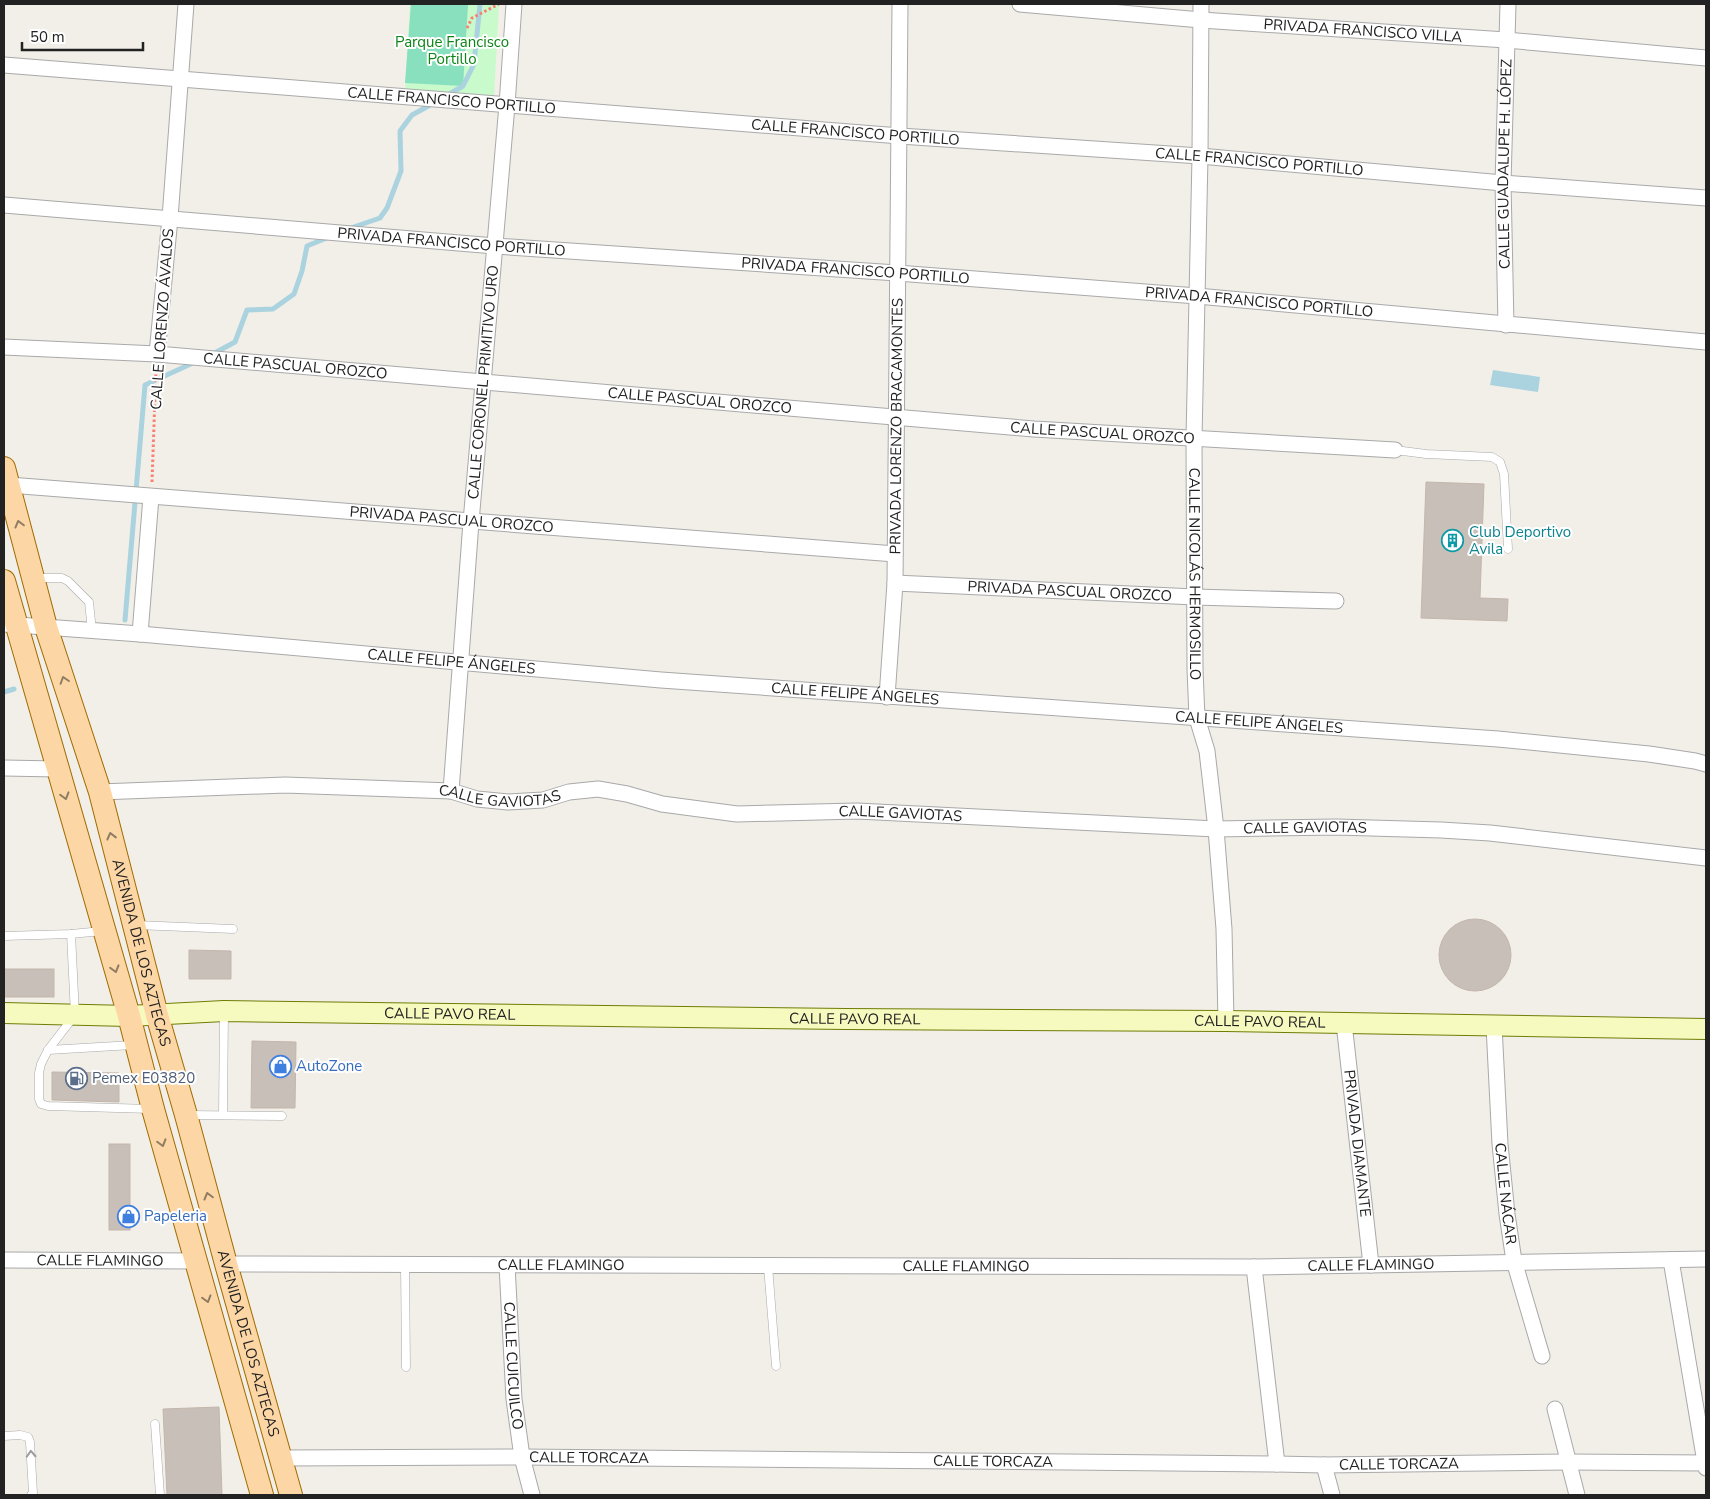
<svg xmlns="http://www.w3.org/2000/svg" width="1710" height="1499" font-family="'Nunito Sans',sans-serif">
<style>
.park{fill:#c8facc}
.pitch{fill:#88e0be}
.water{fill:#aad3df}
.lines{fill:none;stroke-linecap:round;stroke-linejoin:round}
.stream{stroke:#aad3df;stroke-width:5}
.building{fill:#c7bfb8;stroke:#c4b6ab}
.lane-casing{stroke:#a9a9a9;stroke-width:9}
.street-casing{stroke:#a9a9a9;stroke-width:17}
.secondary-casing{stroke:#707d05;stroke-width:22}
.primary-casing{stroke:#a06b00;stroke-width:24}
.path{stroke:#fa8072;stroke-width:3;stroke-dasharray:2.5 2.5;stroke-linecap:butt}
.lane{stroke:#fff;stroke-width:8}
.street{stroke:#fff;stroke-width:15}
.secondary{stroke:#f7fabf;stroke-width:20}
.primary{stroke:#fcd6a4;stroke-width:22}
.oneway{stroke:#8f7c63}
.oneway2{stroke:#9c9c9c}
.labels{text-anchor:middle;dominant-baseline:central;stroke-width:4;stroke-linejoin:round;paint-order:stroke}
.street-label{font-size:15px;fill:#222;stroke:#fff}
.park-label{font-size:15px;fill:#0c8416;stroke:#fff}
.culture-label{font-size:15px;fill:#0d838f;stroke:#fff;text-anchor:start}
.shop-label{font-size:15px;fill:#366cbe;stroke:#fff;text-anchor:start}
.service-label{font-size:15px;fill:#4e5e75;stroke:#fff;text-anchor:start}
</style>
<rect width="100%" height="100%" fill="#f2efe9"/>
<polygon class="park" points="410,4 499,4 494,97 405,92"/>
<polygon class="pitch" points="411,4 468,5 463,86 405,83"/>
<polygon class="water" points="1493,370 1540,377 1538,392 1490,385"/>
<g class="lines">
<g class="stream">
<polyline points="446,96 463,86 474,64 480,4"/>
<polyline points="348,229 380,218 387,208 401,171 400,131 412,115 432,104"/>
<polyline points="211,355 235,342 247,310 273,309 294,294 302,271 307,246 329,237"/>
<polyline points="125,620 145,385 195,362"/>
<polyline points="4,692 14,689"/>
</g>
</g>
<g class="building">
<polygon points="1426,482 1484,484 1480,598 1508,599 1507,621 1421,618"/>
<circle cx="1475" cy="955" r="36"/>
<polygon points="189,950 231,951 231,979 189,979"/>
<rect x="4" y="969" width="50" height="28"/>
<polygon points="252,1041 296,1042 295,1108 251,1108"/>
<polygon points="52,1072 119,1073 119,1102 52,1100"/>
<rect x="109" y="1144" width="21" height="86"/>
<polygon points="219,1407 222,1495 167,1495 163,1409"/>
</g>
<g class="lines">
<defs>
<g id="lane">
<polyline points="1395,450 1426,454 1492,457 1500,462 1504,474 1508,549"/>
<polyline points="34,578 62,578 68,581 89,602 92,631"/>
<polyline points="136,925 233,929"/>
<polyline points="71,934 75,1015 48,1050 41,1064 39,1073 39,1099 41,1104 48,1106 151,1109"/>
<polyline points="4,936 71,934 102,931"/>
<polyline points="48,1050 133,1045"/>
<polyline points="223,1114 224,1011"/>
<polyline points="189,1115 282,1116"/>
<polyline points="405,1265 406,1367"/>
<polyline points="768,1266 776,1366"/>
<polyline points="155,1424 160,1495"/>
<polyline points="4,1436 20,1435 28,1437 30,1442 33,1493 31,1495"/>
</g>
<g id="street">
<path id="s1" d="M1020,4L1201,20L1506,40L1706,58"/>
<path id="s2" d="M1201,4L1200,156L1194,439L1195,669L1197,718L1207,751L1216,829L1224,929L1226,1021"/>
<path id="s3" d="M4,65L900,136L1200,156L1503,183L1706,198"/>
<path id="s4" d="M4,205L495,246L897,273L1197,296L1706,342"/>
<path id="s5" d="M1506,325L1503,183L1508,4"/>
<path id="s6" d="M4,347L157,354L1034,429L1395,450"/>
<polyline points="157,354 170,218 186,4"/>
<path id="s7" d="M9,485L895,554"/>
<path id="s8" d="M895,583L1195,597L1336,601"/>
<path id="s9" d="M4,624L140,634L661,680L1498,739L1649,754L1695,761L1706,764"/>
<polyline points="140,634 151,497"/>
<path id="s10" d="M887,697L895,583L900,4"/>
<polyline points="4,768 57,769"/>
<path id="s11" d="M451,791L471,522L507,105L514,4"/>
<path id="s12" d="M100,792L285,785L451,791L477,799L508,802L543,800L569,792L598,789L627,794L662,804L737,814L857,811L1216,829L1336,827L1441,830L1490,833L1706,858"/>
<path id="s13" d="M1344,1023L1371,1265"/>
<path id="s14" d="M1494,1026L1500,1144L1507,1214L1514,1261L1542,1356"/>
<path id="s15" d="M4,1260L196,1261"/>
<polyline points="1671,1260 1706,1468"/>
<path id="s16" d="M226,1264L1254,1267L1706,1259"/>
<path id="s17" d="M507,1265L514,1399L522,1457L532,1495"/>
<polyline points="1254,1267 1277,1464"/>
<polyline points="1555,1409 1577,1495"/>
<path id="s18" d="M281,1458L522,1457L1277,1464L1324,1465L1568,1462L1706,1463"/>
<polyline points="1324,1465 1332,1495"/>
</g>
<g id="secondary">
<path id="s19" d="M4,1013L129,1016L224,1011L846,1019L1226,1021L1706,1029"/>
</g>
<g id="primary">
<path id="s20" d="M4,468L46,627L100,792L157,1015L186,1115L226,1264L291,1495"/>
<polyline points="4,581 129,1016 153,1109 262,1495"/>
</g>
</defs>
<use href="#lane" class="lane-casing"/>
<use href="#street" class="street-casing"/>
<use href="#secondary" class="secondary-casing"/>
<use href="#primary" class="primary-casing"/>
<g class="path">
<polyline points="467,28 472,18 499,4"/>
<polyline points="152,482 156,368"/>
</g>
<use href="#lane" class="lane"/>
<use href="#street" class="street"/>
<use href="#secondary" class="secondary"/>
<use href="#primary" class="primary"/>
</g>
<defs><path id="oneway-chevron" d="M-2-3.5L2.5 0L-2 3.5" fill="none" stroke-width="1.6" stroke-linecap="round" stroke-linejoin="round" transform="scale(1.25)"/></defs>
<g class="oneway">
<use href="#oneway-chevron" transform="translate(19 524) rotate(-105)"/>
<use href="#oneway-chevron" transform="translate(64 680) rotate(-108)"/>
<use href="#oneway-chevron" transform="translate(65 796) rotate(74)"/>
<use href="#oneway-chevron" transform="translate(111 836) rotate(-104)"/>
<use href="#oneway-chevron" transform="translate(115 969) rotate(74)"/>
<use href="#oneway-chevron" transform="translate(162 1143) rotate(74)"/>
<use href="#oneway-chevron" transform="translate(208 1196) rotate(-105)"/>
<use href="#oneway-chevron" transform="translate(207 1299) rotate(74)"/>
</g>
<use class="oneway2" href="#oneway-chevron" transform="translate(31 1454) rotate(-93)"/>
<defs>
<symbol id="building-ring" viewBox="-11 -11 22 22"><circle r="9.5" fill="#fff" stroke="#0f9aa8" stroke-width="1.5"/><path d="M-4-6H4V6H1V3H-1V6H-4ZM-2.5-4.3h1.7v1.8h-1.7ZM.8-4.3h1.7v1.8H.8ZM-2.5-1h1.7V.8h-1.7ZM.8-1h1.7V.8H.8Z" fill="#0f9aa8"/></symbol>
<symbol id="shop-ring" viewBox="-11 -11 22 22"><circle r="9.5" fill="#fff" stroke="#3f7fe0" stroke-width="1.5"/><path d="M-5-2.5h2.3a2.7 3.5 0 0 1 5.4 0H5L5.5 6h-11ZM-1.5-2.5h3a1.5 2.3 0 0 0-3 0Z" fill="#3f7fe0"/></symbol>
<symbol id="fuel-ring" viewBox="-11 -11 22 22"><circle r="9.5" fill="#fff" stroke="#5c6f8a" stroke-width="1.5"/><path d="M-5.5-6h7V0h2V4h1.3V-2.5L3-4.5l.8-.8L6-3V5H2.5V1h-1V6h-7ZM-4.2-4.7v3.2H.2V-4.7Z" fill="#5c6f8a"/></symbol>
</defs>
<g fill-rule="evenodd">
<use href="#building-ring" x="1440" y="528" width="25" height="25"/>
<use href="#shop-ring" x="268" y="1054" width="25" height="25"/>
<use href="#fuel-ring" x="64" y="1066" width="25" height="25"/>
<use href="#shop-ring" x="116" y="1204" width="25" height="25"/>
</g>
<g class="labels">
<g class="street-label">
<text stroke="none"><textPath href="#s1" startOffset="344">PRIVADA FRANCISCO VILLA</textPath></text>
<text stroke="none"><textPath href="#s3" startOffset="449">CALLE FRANCISCO PORTILLO</textPath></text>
<text stroke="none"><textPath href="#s3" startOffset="854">CALLE FRANCISCO PORTILLO</textPath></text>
<text stroke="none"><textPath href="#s3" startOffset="1259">CALLE FRANCISCO PORTILLO</textPath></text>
<text stroke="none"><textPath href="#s5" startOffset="161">CALLE GUADALUPE H. LÓPEZ</textPath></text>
<text stroke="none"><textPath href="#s4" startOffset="449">PRIVADA FRANCISCO PORTILLO</textPath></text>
<text stroke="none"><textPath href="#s4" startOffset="854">PRIVADA FRANCISCO PORTILLO</textPath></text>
<text stroke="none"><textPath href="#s4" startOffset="1259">PRIVADA FRANCISCO PORTILLO</textPath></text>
<text transform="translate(162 319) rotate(-86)">CALLE LORENZO ÁVALOS</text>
<text stroke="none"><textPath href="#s6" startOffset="292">CALLE PASCUAL OROZCO</textPath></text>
<text stroke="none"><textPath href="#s11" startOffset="410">CALLE CORONEL PRIMITIVO URO</textPath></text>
<text stroke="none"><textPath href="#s6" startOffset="698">CALLE PASCUAL OROZCO</textPath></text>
<text stroke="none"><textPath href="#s10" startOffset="271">PRIVADA LORENZO BRACAMONTES</textPath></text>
<text stroke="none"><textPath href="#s6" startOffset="1102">CALLE PASCUAL OROZCO</textPath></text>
<text stroke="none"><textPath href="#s7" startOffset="444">PRIVADA PASCUAL OROZCO</textPath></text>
<text stroke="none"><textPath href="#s2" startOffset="570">CALLE NICOLÁS HERMOSILLO</textPath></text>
<text stroke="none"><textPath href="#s8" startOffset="175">PRIVADA PASCUAL OROZCO</textPath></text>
<text stroke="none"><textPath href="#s9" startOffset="449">CALLE FELIPE ÁNGELES</textPath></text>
<text stroke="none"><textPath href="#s9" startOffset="854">CALLE FELIPE ÁNGELES</textPath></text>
<text stroke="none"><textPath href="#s9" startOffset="1259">CALLE FELIPE ÁNGELES</textPath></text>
<text stroke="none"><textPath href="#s12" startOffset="401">CALLE GAVIOTAS</textPath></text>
<text stroke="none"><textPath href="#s12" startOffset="806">CALLE GAVIOTAS</textPath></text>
<text stroke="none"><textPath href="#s12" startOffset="1211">CALLE GAVIOTAS</textPath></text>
<text stroke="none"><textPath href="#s20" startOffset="504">AVENIDA DE LOS AZTECAS</textPath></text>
<text stroke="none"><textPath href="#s19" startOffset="446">CALLE PAVO REAL</textPath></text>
<text stroke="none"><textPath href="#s19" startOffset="851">CALLE PAVO REAL</textPath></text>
<text stroke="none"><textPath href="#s19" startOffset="1256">CALLE PAVO REAL</textPath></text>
<text stroke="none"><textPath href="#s13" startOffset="121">PRIVADA DIAMANTE</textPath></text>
<text stroke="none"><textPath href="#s14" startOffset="168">CALLE NÁCAR</textPath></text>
<text stroke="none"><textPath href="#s15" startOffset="96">CALLE FLAMINGO</textPath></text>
<text stroke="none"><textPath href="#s16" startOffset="1145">CALLE FLAMINGO</textPath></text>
<text stroke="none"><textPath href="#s16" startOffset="335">CALLE FLAMINGO</textPath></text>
<text stroke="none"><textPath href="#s16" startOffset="740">CALLE FLAMINGO</textPath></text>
<text stroke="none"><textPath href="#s20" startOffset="909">AVENIDA DE LOS AZTECAS</textPath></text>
<text stroke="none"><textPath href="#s17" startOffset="101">CALLE CUICUILCO</textPath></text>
<text stroke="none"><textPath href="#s18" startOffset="308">CALLE TORCAZA</textPath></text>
<text stroke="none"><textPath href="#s18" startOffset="712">CALLE TORCAZA</textPath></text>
<text stroke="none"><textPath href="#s18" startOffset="1118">CALLE TORCAZA</textPath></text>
</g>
<g class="park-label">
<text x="452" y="42">Parque Francisco<tspan x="452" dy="17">Portillo</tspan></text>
</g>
<g class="culture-label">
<text x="1469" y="532">Club Deportivo<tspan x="1469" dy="17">Avila</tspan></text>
</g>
<g class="shop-label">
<text x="296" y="1066">AutoZone</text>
<text x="144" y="1216">Papeleria</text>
</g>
<g class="service-label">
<text x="92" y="1078">Pemex E03820</text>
</g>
</g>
<rect width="1710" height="1499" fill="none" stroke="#222222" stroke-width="10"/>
<path d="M22 42v8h121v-8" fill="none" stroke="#222222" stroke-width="2.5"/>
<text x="30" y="42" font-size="15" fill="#222222" stroke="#ffffff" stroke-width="4" paint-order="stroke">50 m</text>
</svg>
